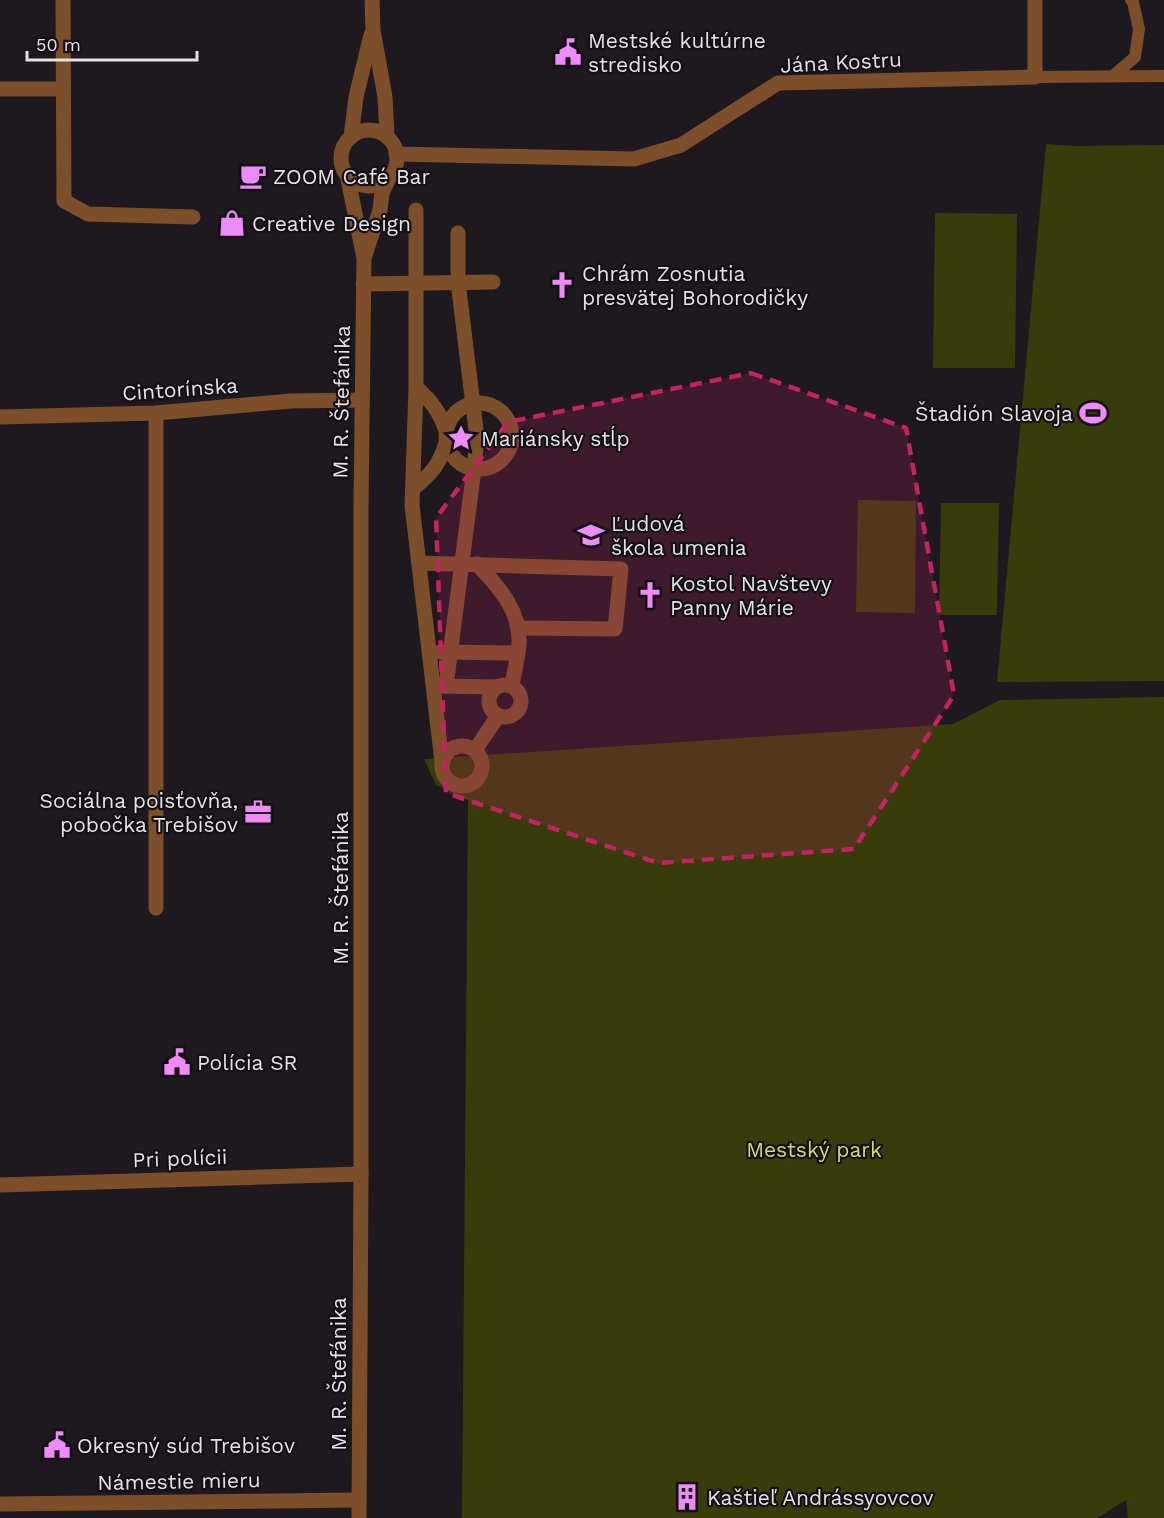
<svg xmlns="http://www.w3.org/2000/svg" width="1164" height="1518" font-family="'Work Sans',sans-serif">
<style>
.green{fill:#383c0b}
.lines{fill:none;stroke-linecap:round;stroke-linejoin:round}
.service{stroke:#7c4f2a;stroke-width:12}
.pedestrian{stroke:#7c4f2a;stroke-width:15}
.minor{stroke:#7c4f2a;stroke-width:15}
.tertiary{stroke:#7c4f2a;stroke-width:15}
.marked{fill:#c42262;fill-opacity:0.2;stroke:#c42262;stroke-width:4.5;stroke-dasharray:12 8;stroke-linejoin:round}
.labels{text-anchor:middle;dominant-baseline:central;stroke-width:4.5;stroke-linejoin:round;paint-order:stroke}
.poi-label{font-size:21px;fill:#e4e2e5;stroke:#141015;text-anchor:start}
.street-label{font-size:21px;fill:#e4e2e5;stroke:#141015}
.park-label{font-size:21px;fill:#d2de62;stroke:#141015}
</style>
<rect width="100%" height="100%" fill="#1d191f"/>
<g class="green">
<polygon points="1046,144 1074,146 1164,145 1164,681 997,682"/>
<polygon points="935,213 1017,214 1015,368 933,368"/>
<polygon points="858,500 916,501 915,613 856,612"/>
<polygon points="941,503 999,503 997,615 939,615"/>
<polygon points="1164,697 1164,1518 1128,1518 1126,1500 1097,1518 462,1518 468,800 436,785 424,759 953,724 1000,700"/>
</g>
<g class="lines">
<g class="service">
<polyline points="1113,76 1135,57 1139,29 1133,2 1131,0"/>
<polyline points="1035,77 1164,76"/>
</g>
<g class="pedestrian">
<polyline points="416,210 416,387 412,505 442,762"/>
<polyline points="363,284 493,282"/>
<path d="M416,387C431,401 440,412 446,431"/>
<circle cx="479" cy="436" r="33"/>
<path d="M414,488C432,473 439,465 446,443"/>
<polyline points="419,563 621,569 615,629 518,628"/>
<path d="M477,564C498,586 521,611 519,644C518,658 514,672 512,686"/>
<polyline points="440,652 518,653"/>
<circle cx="505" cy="701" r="16"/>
<polyline points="437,686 497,687"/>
<polyline points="446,686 474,469 477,438 458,282 458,233"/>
<circle cx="462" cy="766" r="20"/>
<polyline points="475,750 498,716"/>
</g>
<g class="minor">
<polyline points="63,0 64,201 88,214 193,217"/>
<polyline points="0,89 63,89"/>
<polyline points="396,154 634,159 681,145 778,83 1035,77 1035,0"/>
<polyline points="0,417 156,413 291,401 362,400"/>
<polyline points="156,908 156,413"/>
<polyline points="0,1185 361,1174"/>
<polyline points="0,1504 359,1500"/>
</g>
<g class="tertiary">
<polyline points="372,0 373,30 385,97 387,137"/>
<circle cx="369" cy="158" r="28"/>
<polyline points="351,137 356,97 371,35"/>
<polyline points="347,174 364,258 361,505 361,1174 359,1518"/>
<polyline points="365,255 380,210 382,193 390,176"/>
</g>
</g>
<path class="marked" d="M751,373L906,428L954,695L854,849L658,863L446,793L436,518L508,422Z"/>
<defs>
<symbol id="civic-bare" viewBox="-9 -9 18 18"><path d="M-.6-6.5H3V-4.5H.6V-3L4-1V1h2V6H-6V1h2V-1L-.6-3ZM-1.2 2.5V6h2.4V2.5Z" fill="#ed8cf9" stroke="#141015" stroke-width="2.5" paint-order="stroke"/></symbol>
<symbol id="cafe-bare" viewBox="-9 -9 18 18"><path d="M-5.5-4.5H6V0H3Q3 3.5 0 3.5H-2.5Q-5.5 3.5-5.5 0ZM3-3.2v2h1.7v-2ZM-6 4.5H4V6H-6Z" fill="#ed8cf9" stroke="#141015" stroke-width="2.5" paint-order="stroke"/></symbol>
<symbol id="shop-bare" viewBox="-9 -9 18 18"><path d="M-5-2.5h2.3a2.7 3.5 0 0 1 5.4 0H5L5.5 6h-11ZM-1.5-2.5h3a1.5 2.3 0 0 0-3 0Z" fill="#ed8cf9" stroke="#141015" stroke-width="2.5" paint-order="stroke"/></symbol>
<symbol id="church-bare" viewBox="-9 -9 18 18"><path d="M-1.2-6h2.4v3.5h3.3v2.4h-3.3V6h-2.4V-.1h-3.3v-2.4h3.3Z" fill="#ed8cf9" stroke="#141015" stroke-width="2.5" paint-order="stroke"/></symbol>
<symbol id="stadium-bare" viewBox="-9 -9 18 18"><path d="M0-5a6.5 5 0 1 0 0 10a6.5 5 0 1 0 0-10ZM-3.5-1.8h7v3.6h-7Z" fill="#ed8cf9" stroke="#141015" stroke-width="2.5" paint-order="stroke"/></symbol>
<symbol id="sight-bare" viewBox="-9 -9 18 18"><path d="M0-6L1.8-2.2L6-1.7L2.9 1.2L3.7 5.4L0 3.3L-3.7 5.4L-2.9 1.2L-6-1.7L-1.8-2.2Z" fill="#ed8cf9" stroke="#141015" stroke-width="2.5" paint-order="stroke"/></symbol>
<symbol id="school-bare" viewBox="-9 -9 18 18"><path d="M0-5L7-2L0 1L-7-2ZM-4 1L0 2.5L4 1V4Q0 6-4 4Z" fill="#ed8cf9" stroke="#141015" stroke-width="2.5" paint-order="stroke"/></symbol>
<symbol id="office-bare" viewBox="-9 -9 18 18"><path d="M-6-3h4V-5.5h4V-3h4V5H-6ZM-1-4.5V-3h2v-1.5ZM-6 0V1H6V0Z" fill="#ed8cf9" stroke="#141015" stroke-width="2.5" paint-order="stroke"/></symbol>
<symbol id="building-bare" viewBox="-9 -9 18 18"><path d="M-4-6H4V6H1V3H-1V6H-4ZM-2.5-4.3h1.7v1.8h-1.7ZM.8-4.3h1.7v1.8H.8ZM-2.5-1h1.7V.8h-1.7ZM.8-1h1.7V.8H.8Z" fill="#ed8cf9" stroke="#141015" stroke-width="2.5" paint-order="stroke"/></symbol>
</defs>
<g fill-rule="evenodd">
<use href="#civic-bare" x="549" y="33" width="38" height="38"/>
<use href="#cafe-bare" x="234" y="157" width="38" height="38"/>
<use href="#shop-bare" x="213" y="204" width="38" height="38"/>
<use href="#church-bare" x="543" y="266" width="38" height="38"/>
<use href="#stadium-bare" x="1074" y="394" width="38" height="38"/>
<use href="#sight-bare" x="442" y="419" width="38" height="38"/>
<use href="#school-bare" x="572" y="516" width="38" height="38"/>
<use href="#church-bare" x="631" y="576" width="38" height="38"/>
<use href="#office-bare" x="239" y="793" width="38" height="38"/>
<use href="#civic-bare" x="158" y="1043" width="38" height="38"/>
<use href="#civic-bare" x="38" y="1426" width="38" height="38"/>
<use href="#building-bare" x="668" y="1478" width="38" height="38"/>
</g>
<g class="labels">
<g class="poi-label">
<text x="588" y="40">Mestské kultúrne<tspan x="588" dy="24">stredisko</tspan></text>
<text x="273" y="176">ZOOM Café Bar</text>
<text x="252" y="223">Creative Design</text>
<text x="582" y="273">Chrám Zosnutia<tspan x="582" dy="24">presvätej Bohorodičky</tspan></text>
<text x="1073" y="413" text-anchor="end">Štadión Slavoja</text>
<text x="481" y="438">Mariánsky stĺp</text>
<text x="611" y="523">Ľudová<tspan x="611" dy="24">škola umenia</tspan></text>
<text x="670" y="583">Kostol Navštevy<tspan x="670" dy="24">Panny Márie</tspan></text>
<text x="238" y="800" text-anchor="end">Sociálna poisťovňa,<tspan x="238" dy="24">pobočka Trebišov</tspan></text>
<text x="197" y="1062">Polícia SR</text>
<text x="77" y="1445">Okresný súd Trebišov</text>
<text x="707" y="1497">Kaštieľ Andrássyovcov</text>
</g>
<g class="street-label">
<text transform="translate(841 62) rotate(-3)">Jána Kostru</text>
<text transform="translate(180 389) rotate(-4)">Cintorínska</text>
<text transform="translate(341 402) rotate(-89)">M. R. Štefánika</text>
<text transform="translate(340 888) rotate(-90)">M. R. Štefánika</text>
<text transform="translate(180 1158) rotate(-2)">Pri polícii</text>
<text transform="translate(338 1374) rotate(-90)">M. R. Štefánika</text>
<text transform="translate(179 1481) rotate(-1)">Námestie mieru</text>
</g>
<g class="park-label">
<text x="814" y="1149">Mestský park</text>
</g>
</g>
<path d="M27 51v9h170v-9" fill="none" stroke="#e4e2e5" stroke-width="3"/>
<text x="36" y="51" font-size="18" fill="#e4e2e5" stroke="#141015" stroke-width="4.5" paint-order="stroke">50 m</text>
</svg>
